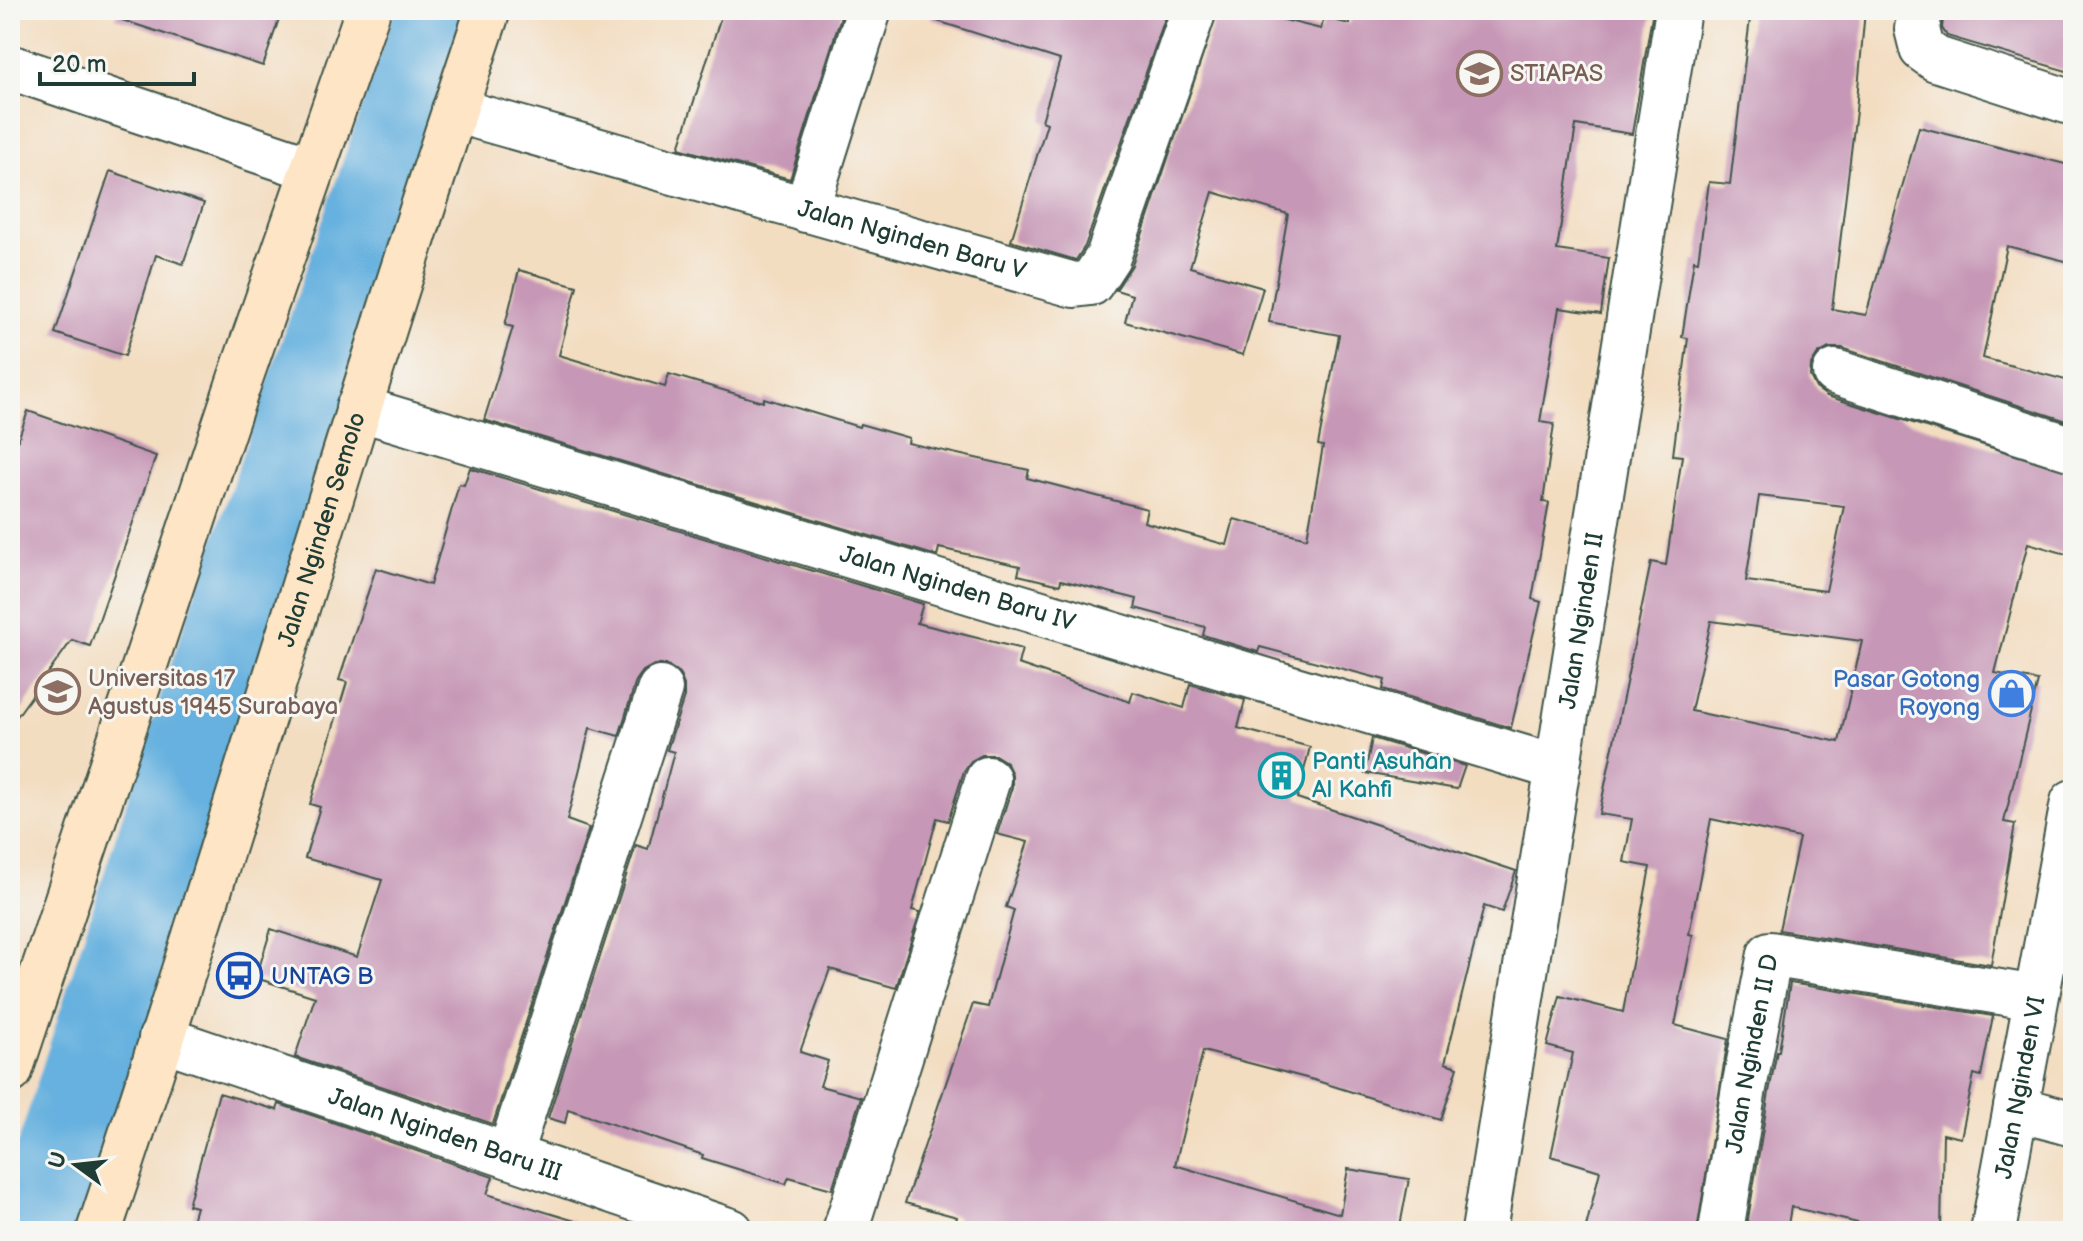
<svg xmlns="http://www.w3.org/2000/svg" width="2083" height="1241" font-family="'Balsamiq Sans',sans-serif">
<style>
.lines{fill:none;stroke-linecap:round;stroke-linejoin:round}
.river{stroke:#66b1df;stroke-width:92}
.building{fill:#c697b6;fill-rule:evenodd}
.street-casing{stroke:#3f5549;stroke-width:48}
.secondary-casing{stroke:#3f5549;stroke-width:48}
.street{stroke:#fff;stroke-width:44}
.secondary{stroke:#fde5c5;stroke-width:44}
.labels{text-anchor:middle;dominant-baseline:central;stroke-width:6;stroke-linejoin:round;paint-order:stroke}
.education-label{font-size:24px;fill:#785e54;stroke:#f6f6f2;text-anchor:start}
.street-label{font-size:24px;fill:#1f3d34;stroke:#f6f6f2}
.shop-label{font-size:24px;fill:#366cbe;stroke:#f6f6f2;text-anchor:end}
.culture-label{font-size:24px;fill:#0d838f;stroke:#f6f6f2;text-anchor:start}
.transit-label{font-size:24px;fill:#164399;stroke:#f6f6f2;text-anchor:start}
</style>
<rect width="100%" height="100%" fill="#f6f6f2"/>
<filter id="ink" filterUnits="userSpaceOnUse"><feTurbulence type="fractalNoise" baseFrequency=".0125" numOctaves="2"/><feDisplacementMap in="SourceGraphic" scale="16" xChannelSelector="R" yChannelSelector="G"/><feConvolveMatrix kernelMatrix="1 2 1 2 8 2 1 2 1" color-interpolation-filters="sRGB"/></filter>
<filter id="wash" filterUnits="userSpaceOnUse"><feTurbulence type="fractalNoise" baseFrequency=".006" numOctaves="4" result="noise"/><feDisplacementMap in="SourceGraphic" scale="32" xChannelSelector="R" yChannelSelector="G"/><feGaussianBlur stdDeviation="1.8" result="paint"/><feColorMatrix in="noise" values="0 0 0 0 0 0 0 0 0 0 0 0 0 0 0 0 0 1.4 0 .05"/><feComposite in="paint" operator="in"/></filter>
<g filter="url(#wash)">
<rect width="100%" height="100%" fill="#f3ddc1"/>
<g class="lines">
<polyline class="river" points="38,1231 211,689 443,10"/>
</g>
<g id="blocks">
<g class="building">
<polygon points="118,10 282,10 263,66 116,18"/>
<polygon points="723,10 843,10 790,179 679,148"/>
<polygon points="933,10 1168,10 1085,246 1076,260 1011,241 1047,123 1042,121 1060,60 931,19"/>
<polygon points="1218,10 1244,10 1321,29 1324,18 1350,24 1351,10 1653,10 1632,134 1576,125 1557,250 1609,258 1601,314 1559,308 1540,422 1554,424 1543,502 1549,503 1532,599 1541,602 1511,728 1383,689 1385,680 1260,647 1258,652 1203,635 1205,627 1135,608 1137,599 1061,580 1060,585 1018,575 1020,566 939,548 937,556 484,420 513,327 505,325 519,270 577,286 559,355 665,387 669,374 763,402 764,398 859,427 860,424 909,438 908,443 1029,470 1027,478 1147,509 1144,522 1227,545 1234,519 1307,538 1323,446 1318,445 1339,335 1269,322 1288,214 1213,192 1190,267 1263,288 1243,355 1125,322 1132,295 1116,290 1132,265"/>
<path d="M1751,10H1865L1856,111L1832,309L1866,315L1919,127L2073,166V263L2007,246L1983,358L2073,382V423L1842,348H1829L1818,354L1811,365L1810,376L1816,388L1827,396L2073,473V556L2028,543L1995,673L2038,681L2004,822L2015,824L1991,965L1779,930L1799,838L1711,819L1689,934L1693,935L1675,1025L1728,1039L1697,1231H1585L1600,1171L1551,1156L1573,1053L1547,1046L1560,996L1623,1012L1650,867L1624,862L1632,819L1599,814L1651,562L1666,565L1682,456L1673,455L1688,338L1682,337L1694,260L1698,261L1709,182L1730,184ZM1759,496L1844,506L1826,591L1746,581ZM1711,621L1862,641L1839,742L1691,711Z"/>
<polygon points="1944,10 2073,10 2073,73 1947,36 1942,28"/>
<polygon points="110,171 204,203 183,264 156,255 125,356 55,333"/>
<polygon points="28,411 156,456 90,646 72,640 10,726 10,463"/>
<polygon points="470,468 923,604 917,623 1022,649 1018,664 1130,702 1133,692 1184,708 1190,684 1245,700 1238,728 1310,747 1297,798 1516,871 1502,912 1484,906 1445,1063 1458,1067 1441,1120 1314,1080 1203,1051 1175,1165 1340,1214 1348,1169 1409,1179 1399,1231 954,1231 957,1217 905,1203 973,1004 988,1007 1014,910 1006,907 1028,842 997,834 1012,787 1012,774 1006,762 995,755 982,755 971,761 964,771 948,821 937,818 912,910 920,912 896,988 830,969 800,1052 828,1061 820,1086 861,1097 832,1189 789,1177 786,1184 702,1158 703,1155 568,1109 565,1123 548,1118 636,845 648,849 674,752 667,750 684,697 684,685 679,673 667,665 654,665 643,671 636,681 619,736 590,728 567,820 589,828 493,1124 295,1057 315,997 256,978 271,929 357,957 382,880 305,858 320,807 310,804 347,682 339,680 376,568 430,585 459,484 464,485"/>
<polygon points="1372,738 1465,766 1457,789 1365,773"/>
<polygon points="1790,983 1993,1016 1981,1076 1974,1074 1961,1138 1943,1134 1941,1231 1891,1231 1791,1207 1787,1231 1746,1231 1769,1092 1777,1051 1779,1051"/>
<polygon points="219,1093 277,1110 279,1104 493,1177 487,1194 575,1221 574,1231 189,1231 196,1207 188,1205"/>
</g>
</g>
</g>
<g filter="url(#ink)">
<use href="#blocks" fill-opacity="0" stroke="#3f5549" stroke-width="2"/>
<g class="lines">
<defs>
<g id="street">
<polyline points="1920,10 1917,29 1922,49 1936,59 2073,103"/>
<polyline points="10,67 313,169"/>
<path id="s1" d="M454,110L1074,285L1091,283L1108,257L1194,10"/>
<polyline points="806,210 869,10"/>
<polyline points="1835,372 2073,449"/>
<path id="s2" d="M358,408L1558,768"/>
<path id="s3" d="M161,1038L731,1231"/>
<polyline points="2016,1108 2073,1124"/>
<polyline points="509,1156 660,689"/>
<polyline points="845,1231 988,779"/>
<path id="s4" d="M1484,1231L1678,10"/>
<path id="s5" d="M1721,1231L1744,1088L1770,954L2036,998"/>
<path id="s6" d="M1993,1231L2073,802"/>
</g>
<g id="secondary">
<polyline points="10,1071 240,379 368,10"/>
<path id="s7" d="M99,1231C235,826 351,415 488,10"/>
</g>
</defs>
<use href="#street" class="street-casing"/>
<use href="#secondary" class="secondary-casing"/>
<use href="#street" class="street"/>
<use href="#secondary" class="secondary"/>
</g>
</g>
<defs>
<symbol id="university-ring" viewBox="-11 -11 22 22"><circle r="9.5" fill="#f6f6f2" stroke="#8d6e63" stroke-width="1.5"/><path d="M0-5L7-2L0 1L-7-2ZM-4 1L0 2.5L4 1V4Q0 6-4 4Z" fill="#8d6e63"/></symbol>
<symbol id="shop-ring" viewBox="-11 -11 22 22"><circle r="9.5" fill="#f6f6f2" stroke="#3f7fe0" stroke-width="1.5"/><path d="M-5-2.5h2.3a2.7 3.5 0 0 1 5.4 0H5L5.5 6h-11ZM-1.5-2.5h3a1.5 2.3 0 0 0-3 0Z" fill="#3f7fe0"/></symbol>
<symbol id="building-ring" viewBox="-11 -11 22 22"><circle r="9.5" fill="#f6f6f2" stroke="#0f9aa8" stroke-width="1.5"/><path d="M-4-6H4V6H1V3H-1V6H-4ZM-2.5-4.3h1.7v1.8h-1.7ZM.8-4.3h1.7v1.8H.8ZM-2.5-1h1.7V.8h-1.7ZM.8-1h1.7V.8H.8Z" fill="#0f9aa8"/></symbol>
<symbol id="bus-ring" viewBox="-11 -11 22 22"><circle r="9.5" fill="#f6f6f2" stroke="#1a4fb4" stroke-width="1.5"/><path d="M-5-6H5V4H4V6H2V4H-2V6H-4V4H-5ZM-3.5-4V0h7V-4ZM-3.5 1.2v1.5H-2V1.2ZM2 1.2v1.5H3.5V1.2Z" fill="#1a4fb4"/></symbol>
</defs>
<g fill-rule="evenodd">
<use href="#university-ring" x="1454" y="48" width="51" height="51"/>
<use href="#university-ring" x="32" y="666" width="51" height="51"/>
<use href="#shop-ring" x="1986" y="668" width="51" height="51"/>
<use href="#building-ring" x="1256" y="750" width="51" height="51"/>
<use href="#bus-ring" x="214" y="950" width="51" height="51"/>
</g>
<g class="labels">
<g class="education-label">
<text x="1510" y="73">STIAPAS</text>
<text x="88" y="678">Universitas 17<tspan x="88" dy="28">Agustus 1945 Surabaya</tspan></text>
</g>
<g class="street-label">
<text stroke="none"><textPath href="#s1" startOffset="476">Jalan Nginden Baru V</textPath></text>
<text stroke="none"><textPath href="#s7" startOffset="736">Jalan Nginden Semolo</textPath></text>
<text stroke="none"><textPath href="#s2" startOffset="626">Jalan Nginden Baru IV</textPath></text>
<text stroke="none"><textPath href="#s4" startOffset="618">Jalan Nginden II</textPath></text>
<text stroke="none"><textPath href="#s5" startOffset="180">Jalan Nginden II D</textPath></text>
<text stroke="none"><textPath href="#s6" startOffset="146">Jalan Nginden VI</textPath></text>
<text stroke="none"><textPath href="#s3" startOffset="300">Jalan Nginden Baru III</textPath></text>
</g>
<g class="shop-label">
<text x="1980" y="679">Pasar Gotong<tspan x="1980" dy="28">Royong</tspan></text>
</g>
<g class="culture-label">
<text x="1312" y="761">Panti Asuhan<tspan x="1312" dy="28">Al Kahfi</tspan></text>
</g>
<g class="transit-label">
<text x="271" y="976">UNTAG B</text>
</g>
</g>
<rect width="2083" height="1241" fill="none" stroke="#f6f6f2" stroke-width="40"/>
<g transform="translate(76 1165) rotate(285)" stroke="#f6f6f2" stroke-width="6" paint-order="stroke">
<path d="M0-6L14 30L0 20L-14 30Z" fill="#1f3d34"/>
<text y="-12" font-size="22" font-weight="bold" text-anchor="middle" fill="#1f3d34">U</text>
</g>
<path d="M40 72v12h154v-12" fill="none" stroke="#1f3d34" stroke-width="4"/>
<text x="52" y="72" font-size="24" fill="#1f3d34" stroke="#f6f6f2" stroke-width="6" paint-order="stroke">20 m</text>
</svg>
